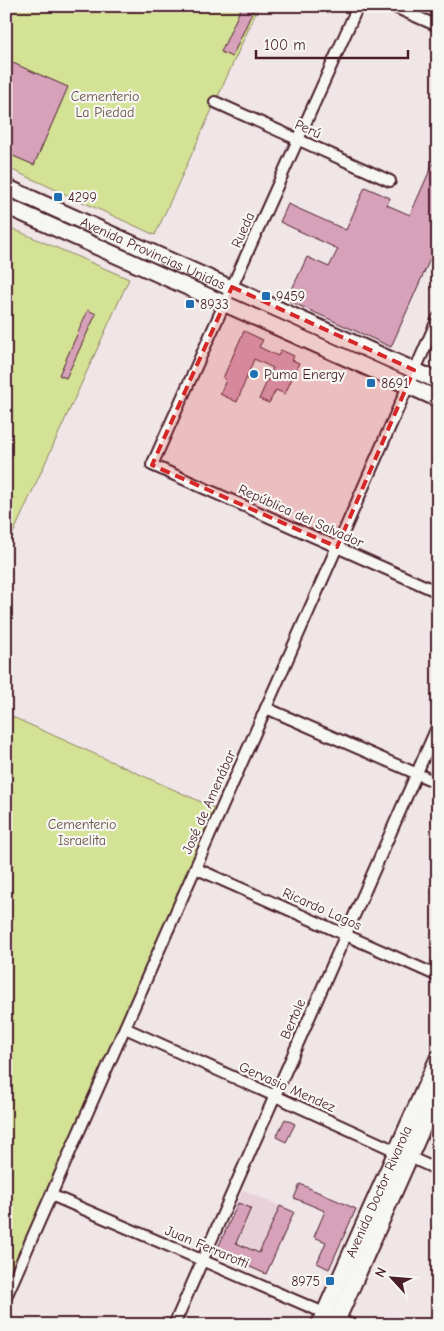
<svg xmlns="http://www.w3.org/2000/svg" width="444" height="1331" font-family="'Comic Neue',sans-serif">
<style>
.built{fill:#e8d1d9}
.green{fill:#d4e295;stroke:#8f8060}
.building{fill:#d6a1b9;stroke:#4a1f2b}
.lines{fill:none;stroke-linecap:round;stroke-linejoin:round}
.minor-casing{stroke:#4a1f2b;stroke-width:14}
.secondary-casing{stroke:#4a1f2b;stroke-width:19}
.minor{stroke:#f6f6f2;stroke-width:10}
.secondary{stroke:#f6f6f2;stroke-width:15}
.marked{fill:#d62828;fill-opacity:0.2;stroke:#d62828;stroke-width:4;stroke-dasharray:10 6;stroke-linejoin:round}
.poi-dot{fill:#1f6fb2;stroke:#f6f6f2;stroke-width:2}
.labels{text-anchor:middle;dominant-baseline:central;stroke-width:4.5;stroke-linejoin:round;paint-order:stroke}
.park-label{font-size:14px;fill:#6c5046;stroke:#f6f6f2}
.street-label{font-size:14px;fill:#4a1f2b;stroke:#f6f6f2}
.poi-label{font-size:14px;fill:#4a1f2b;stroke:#f6f6f2;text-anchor:start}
</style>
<rect width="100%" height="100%" fill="#f0e5e7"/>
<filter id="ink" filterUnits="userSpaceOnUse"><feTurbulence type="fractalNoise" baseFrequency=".02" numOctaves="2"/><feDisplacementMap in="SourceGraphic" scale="10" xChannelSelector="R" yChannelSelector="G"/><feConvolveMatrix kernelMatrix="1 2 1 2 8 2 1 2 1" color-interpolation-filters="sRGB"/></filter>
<g filter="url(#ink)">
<polygon class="built" points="243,1190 294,1212 266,1274 216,1252"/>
<g class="green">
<polygon points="6,6 259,6 155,235 6,167"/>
<polygon points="6,226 129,279 6,549"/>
<polygon points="6,714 219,810 6,1287"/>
</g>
<g class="building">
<polygon points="242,6 255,6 232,57 221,52"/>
<polygon points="6,60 68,87 34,165 6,153"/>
<polygon points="438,152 438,241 391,347 287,300 307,257 329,267 338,249 280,222 288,204 346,230 365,187 390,198 387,205 410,215"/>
<polygon points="88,310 96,314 66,378 59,375"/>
<polygon points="244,331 263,340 259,347 278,356 281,350 294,356 292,360 299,363 285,394 276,390 269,403 259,399 273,368 254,359 237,402 220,394 226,380 223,378"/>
<polygon points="285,1119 295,1124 286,1142 276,1137"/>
<polygon points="300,1184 356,1209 329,1269 317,1263 326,1242 314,1237 325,1211 294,1198"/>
<polygon points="238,1203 251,1208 236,1243 259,1253 280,1206 294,1212 266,1274 216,1252"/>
</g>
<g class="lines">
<defs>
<g id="minor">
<polyline points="358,6 152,465 438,592"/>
<polyline points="392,6 438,26"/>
<polyline points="215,102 390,181"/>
<polyline points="266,708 438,783"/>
<polyline points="195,868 438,976"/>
<polyline points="125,1028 438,1170"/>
<polyline points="51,1195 352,1325"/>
<polyline points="6,1297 438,318"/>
<polyline points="174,1325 438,725"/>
</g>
<g id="secondary">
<path id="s1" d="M6,187L438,381"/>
<polyline points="6,206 438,399"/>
<path id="s2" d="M319,1325L438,1058"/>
<polyline points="335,1325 438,1093"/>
</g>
</defs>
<use href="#minor" class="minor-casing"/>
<use href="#secondary" class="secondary-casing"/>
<use href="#minor" class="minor"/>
<use href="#secondary" class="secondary"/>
</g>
</g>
<path class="marked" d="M232,287L414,370L337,547L152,465Z"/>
<g class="poi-dot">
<rect x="53" y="192" width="10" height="10" rx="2.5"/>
<rect x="261" y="291" width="10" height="10" rx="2.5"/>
<rect x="185" y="299" width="10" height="10" rx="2.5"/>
<circle cx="254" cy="374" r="5"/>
<rect x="366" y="378" width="10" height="10" rx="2.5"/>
<rect x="325" y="1276" width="10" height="10" rx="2.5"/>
</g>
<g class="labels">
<g class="park-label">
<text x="105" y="96">Cementerio<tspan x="105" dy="16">La Piedad</tspan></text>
<text x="82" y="824">Cementerio<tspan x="82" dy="16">Israelita</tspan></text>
</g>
<g class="street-label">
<text transform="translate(308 129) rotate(24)">Perú</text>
<text transform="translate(243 230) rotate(-66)">Rueda</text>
<text stroke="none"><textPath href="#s1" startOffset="161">Avenida Provincias Unidas</textPath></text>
<text transform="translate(301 516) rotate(24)">República del Salvador</text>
<text transform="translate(209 802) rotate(-66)">José de Amenábar</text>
<text transform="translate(322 909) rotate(24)">Ricardo Lagos</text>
<text transform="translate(293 1019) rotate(-66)">Bertole</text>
<text transform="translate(287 1087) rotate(24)">Gervasio Mendez</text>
<text stroke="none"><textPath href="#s2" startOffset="146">Avenida Doctor Rivarola</textPath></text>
<text transform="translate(207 1247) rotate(23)">Juan Ferrarotti</text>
</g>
<g class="poi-label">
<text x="68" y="197">4299</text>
<text x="276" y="296">9459</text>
<text x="200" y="304">8933</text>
<text x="264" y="374">Puma Energy</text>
<text x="381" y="383">8691</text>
<text x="320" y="1281" text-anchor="end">8975</text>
</g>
</g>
<rect width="444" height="1331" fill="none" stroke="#f6f6f2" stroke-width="25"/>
<rect x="12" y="12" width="419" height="1306" fill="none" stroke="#4a1f2b" stroke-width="2" filter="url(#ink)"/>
<g transform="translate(392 1278) rotate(296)" stroke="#f6f6f2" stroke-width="4" paint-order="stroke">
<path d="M0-4L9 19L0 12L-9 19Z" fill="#4a1f2b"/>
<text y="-8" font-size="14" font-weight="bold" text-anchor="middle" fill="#4a1f2b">N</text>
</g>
<path d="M256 50v8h152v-8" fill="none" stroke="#4a1f2b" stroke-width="2.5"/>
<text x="264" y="50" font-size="15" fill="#4a1f2b" stroke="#f6f6f2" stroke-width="4" paint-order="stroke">100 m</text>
</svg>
